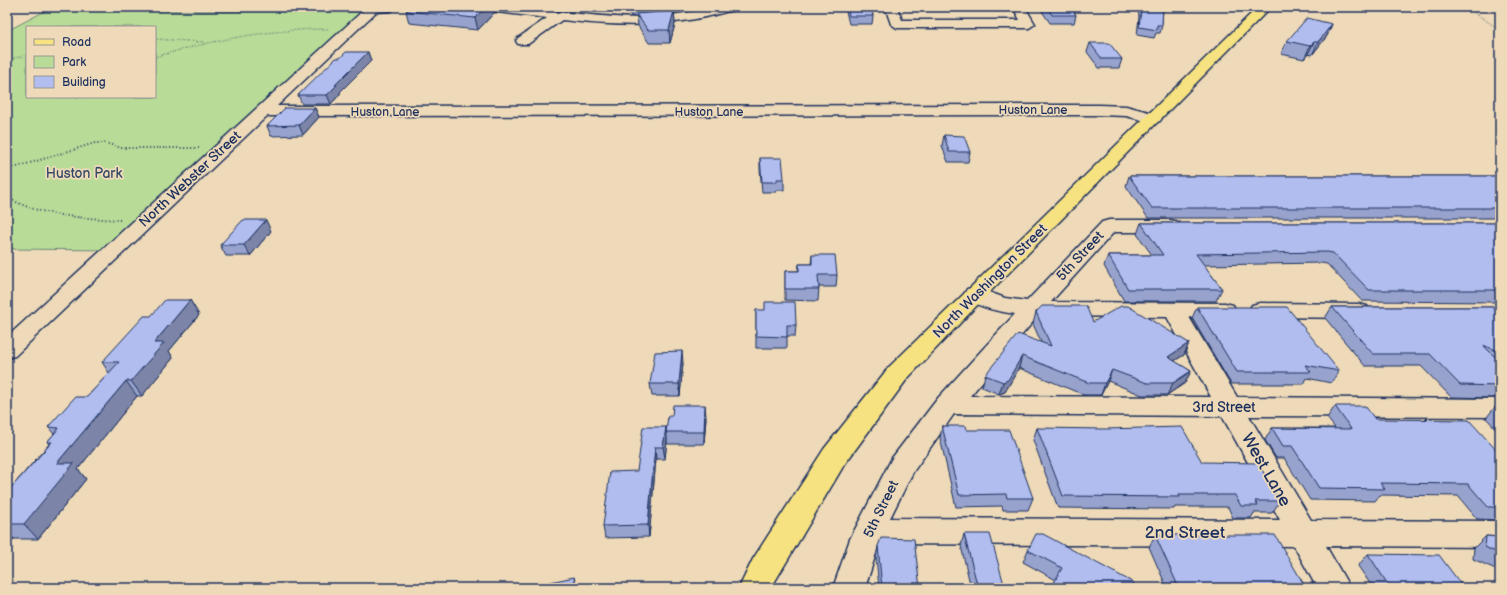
<svg xmlns="http://www.w3.org/2000/svg" width="1507" height="595" font-family="'Balsamiq Sans',sans-serif">
<style>
.green{fill:#b8dc97;stroke:#6a867a;fill-rule:evenodd}
.lines{fill:none;stroke-linecap:round;stroke-linejoin:round}
.minor-casing{stroke:#1b2f5e;stroke-width:3}
.major-casing{stroke:#1b2f5e;stroke-width:3}
.path-far1{stroke:#1b2f5e;stroke-width:1.5;stroke-dasharray:0.5 2;stroke-linecap:butt}
.path{stroke:#1b2f5e;stroke-width:2;stroke-dasharray:1 2.5;stroke-linecap:butt}
.minor{fill:#eedab8;fill-rule:evenodd}
.major{fill:#f7e281;fill-rule:evenodd}
.wall{fill:#98a3cd;stroke:#1b2f5e}
.shaded-wall{fill:#7c84a7;stroke:#1b2f5e}
.building{fill:#b1bdee;stroke:#1b2f5e}
.labels{text-anchor:middle;dominant-baseline:central;stroke-width:3.5;stroke-linejoin:round;paint-order:stroke}
.far-street-label{font-size:12px;fill:#1b2f5e;stroke:#eedab8}
.park-label{font-size:14px;fill:#334967;stroke:#eedab8}
.street-label{font-size:14px;fill:#1b2f5e;stroke:#eedab8}
.near-street-label{font-size:17px;fill:#1b2f5e;stroke:#eedab8}
</style>
<rect width="100%" height="100%" fill="#eedab8"/>
<filter id="ink" filterUnits="userSpaceOnUse"><feTurbulence type="fractalNoise" baseFrequency=".025" numOctaves="2"/><feDisplacementMap in="SourceGraphic" scale="8" xChannelSelector="R" yChannelSelector="G"/><feConvolveMatrix kernelMatrix="1 2 1 2 8 2 1 2 1" color-interpolation-filters="sRGB"/></filter>
<g filter="url(#ink)">
<path class="green" d="M47,10L369,12L114,250L7,249V31ZM27,27H155V97H27Z"/>
<g class="lines">
<defs>
<g id="minor">
<polygon points="367,7 397,7 391,11 376,12 277,106 1099,105 1126,106 1160,115 1162,118 1160,121 1154,123 1126,116 1099,115 267,116 15,356 7,358 7,337"/>
<path d="M482,7C535,7 586,17 639,18C672,18 703,7 735,7L733,10C673,28 623,27 562,20L528,44H518L516,41L518,38L547,18L488,11Z"/>
<polygon points="885,7 897,7 902,20 1020,20 1013,7 1025,7 1035,24 1029,28 897,28 891,24"/>
<path d="M1109,220H1171L1178,222L1181,226L1178,230L1171,232H1114L1051,302L1225,303L1233,305L1236,310L1233,315L1225,317H1189L1237,397L1500,399V417L1249,416L1311,520L1500,521V547L1326,546L1350,588H1317L1294,546L879,544L865,588H833L850,539L892,458L938,398L1015,314C1001,312 972,307 964,294L967,289L975,287L1005,298L1027,301L1102,222ZM1038,316L1167,317L1211,397L970,396ZM954,414L1222,416L1280,520L890,518L913,472Z"/>
<polygon points="1260,303 1359,304 1367,306 1370,311 1367,316 1359,318 1260,317 1252,315 1249,310 1252,305"/>
</g>
<polygon id="major" points="1258,7 1271,7 983,299 907,379 844,465 771,588 739,588 753,559 824,449 889,367"/>
</defs>
<use href="#minor" class="minor-casing"/>
<use href="#major" class="major-casing"/>
<g class="path-far1">
<polyline points="1466,7 1500,30"/>
<polyline points="155,39 203,42"/>
<path d="M155,57C213,40 269,29 329,29"/>
<polyline points="7,59 27,56"/>
</g>
<g class="path">
<polyline points="7,170 95,143 106,143 121,148 199,148"/>
<path d="M7,197C40,217 84,218 121,220"/>
</g>
<use href="#minor" class="minor"/>
<use href="#major" class="major"/>
</g>
<g class="wall">
<polygon points="413,7 493,7 494,13 478,30 409,23 406,11"/>
<polygon points="624,7 671,7 671,11 674,11 675,24 670,43 649,43 638,26 637,16 631,16"/>
<polygon points="845,7 871,7 873,16 872,24 849,24"/>
<polygon points="1039,7 1070,7 1076,15 1074,23 1050,23"/>
<polygon points="1138,7 1163,7 1162,25 1160,33 1156,33 1154,38 1137,35 1139,17"/>
<polygon points="1332,24 1327,36 1312,55 1308,54 1304,59 1281,54 1287,41"/>
<polygon points="1090,43 1122,59 1119,68 1099,68 1087,52"/>
<polygon points="368,52 371,61 340,92 340,94 331,104 302,104 298,95 340,58"/>
<polygon points="315,108 319,117 303,135 271,136 267,126"/>
<polygon points="944,135 970,152 968,162 948,162 942,146"/>
<polygon points="760,158 784,179 784,190 776,190 776,192 762,192 760,169"/>
<polygon points="1129,176 1500,176 1500,218 1148,218 1126,186"/>
<polygon points="1141,223 1500,223 1500,302 1362,301 1327,264 1321,263 1204,265 1222,289 1216,301 1124,301 1104,266 1108,255 1152,255 1137,234"/>
<polygon points="271,231 250,256 226,256 220,245"/>
<polygon points="812,255 837,275 836,287 819,287 818,301 785,300 785,271 798,271 799,264 811,264"/>
<polygon points="190,300 199,315 169,351 173,358 142,396 137,396 78,469 86,479 38,539 14,539 7,548 7,490 9,490 49,444 47,442 54,434 48,427 87,397 109,373 102,362 151,316"/>
<polygon points="1197,307 1339,371 1331,383 1307,378 1304,384 1231,384 1192,318"/>
<polygon points="1332,307 1500,307 1500,398 1451,397 1421,366 1365,366 1325,318"/>
<polygon points="756,310 796,325 795,336 787,336 787,348 756,348"/>
<polygon points="1036,312 1093,322 1189,343 1184,355 1174,361 1191,371 1185,383 1167,395 1142,395 1108,381 1101,395 1084,395 1019,368 1005,392 999,394 982,387 985,375 1041,342 1033,324"/>
<polygon points="683,363 680,396 652,396 650,384"/>
<polygon points="1335,406 1375,419 1500,453 1500,520 1477,519 1458,496 1380,495 1375,501 1310,500 1284,458 1276,458 1265,440 1272,428 1335,428 1327,418"/>
<polygon points="1496,406 1500,406 1500,433 1486,418"/>
<polygon points="706,417 704,444 667,444 666,432"/>
<polygon points="942,426 967,430 1033,498 1028,510 1003,510 1002,506 956,507 940,438"/>
<polygon points="666,427 667,439 665,459 656,459 649,537 605,538 603,526"/>
<polygon points="1037,428 1202,462 1280,501 1272,513 1254,513 1251,518 1233,518 1228,507 1175,507 1174,509 1058,508 1033,440"/>
<polygon points="964,534 1005,588 971,588 961,546"/>
<polygon points="1155,535 1306,588 1167,588 1149,547"/>
<polygon points="1486,536 1500,537 1500,571 1473,559 1474,548"/>
<polygon points="878,546 920,588 879,588 876,557"/>
<polygon points="1028,550 1132,588 1056,580 1023,562"/>
<polygon points="1368,554 1463,587 1462,588 1373,588 1358,566"/>
</g>
<g class="shaded-wall">
<polygon points="486,7 493,7 494,13 478,30 475,18"/>
<polygon points="674,11 675,24 670,43 669,30"/>
<polygon points="1332,24 1327,36 1312,55 1318,42"/>
<polygon points="1314,42 1308,54 1304,59 1310,46"/>
<polygon points="368,52 371,61 340,92 340,94 331,104 327,95 335,85"/>
<polygon points="315,108 319,117 303,135 299,125"/>
<polygon points="266,220 271,231 250,256 244,245"/>
<polygon points="190,300 199,315 169,351 173,358 142,396 131,381 154,343"/>
<polygon points="1189,343 1184,355 1162,368 1168,357"/>
<polygon points="682,351 683,363 680,396 679,384"/>
<polygon points="1022,356 1019,368 1005,392 999,394 1003,382"/>
<polygon points="1112,370 1108,381 1101,395 1105,383"/>
<polygon points="1191,371 1185,383 1167,395 1173,383"/>
<polygon points="126,381 137,396 78,469 86,479 38,539 24,524 57,463"/>
<polygon points="705,405 706,417 704,444 704,432"/>
<polygon points="666,427 667,439 665,459 663,447"/>
<polygon points="655,447 656,459 649,537 648,525"/>
<polygon points="7,531 14,539 7,548"/>
<polygon points="574,577 577,588 575,588"/>
</g>
<g class="building">
<polygon points="413,7 486,7 475,18 406,11"/>
<polygon points="848,7 871,7 873,16 849,16"/>
<polygon points="1047,7 1070,7 1076,15 1052,15"/>
<polygon points="1141,7 1163,7 1162,25 1157,25 1157,30 1139,27 1141,9"/>
<polygon points="674,11 669,30 648,30 636,14"/>
<polygon points="1307,18 1332,24 1318,42 1314,42 1310,46 1287,41"/>
<polygon points="1090,43 1109,43 1122,59 1102,59"/>
<polygon points="346,52 368,52 335,85 337,85 327,95 298,95 336,58 340,58"/>
<polygon points="285,108 315,108 299,125 267,126"/>
<polygon points="944,135 964,136 970,152 949,152"/>
<polygon points="760,158 782,158 784,179 777,179 777,182 762,182"/>
<polygon points="1129,176 1500,176 1500,208 1152,208"/>
<polygon points="243,220 266,220 244,245 220,245"/>
<polygon points="1141,223 1500,223 1500,290 1369,290 1333,253 1327,252 1196,254 1222,289 1128,289 1108,255 1163,255"/>
<polygon points="812,255 835,255 837,275 818,275 819,289 785,289 785,271 799,271 799,264 812,264"/>
<polygon points="165,300 190,300 154,343 164,343 131,381 126,381 57,463 74,463 24,524 7,524 7,490 9,490 52,442 47,442 59,428 48,427 75,397 87,397 119,362 102,362 144,316 151,316"/>
<polygon points="765,302 795,302 796,325 787,325 787,337 756,336 756,310 765,310"/>
<polygon points="1042,306 1086,306 1093,322 1121,306 1128,306 1189,343 1168,357 1191,371 1173,383 1147,383 1112,370 1105,383 1089,383 1022,356 1008,380 1003,382 985,375 1018,334 1051,346 1036,312"/>
<polygon points="1197,307 1287,307 1339,371 1305,365 1311,372 1237,372"/>
<polygon points="1332,307 1500,307 1500,352 1483,345 1500,362 1500,386 1460,385 1430,354 1373,354"/>
<polygon points="682,351 679,384 650,384 655,352"/>
<polygon points="673,405 705,405 704,432 666,432 668,416 672,416"/>
<polygon points="1335,406 1365,406 1375,419 1469,420 1499,453 1500,453 1500,507 1488,507 1468,484 1380,483 1385,489 1319,488 1292,446 1283,446 1272,428 1351,429"/>
<polygon points="1496,406 1500,406 1500,411"/>
<polygon points="942,426 966,426 967,430 1009,430 1033,498 1007,498 1006,494 959,495"/>
<polygon points="643,427 666,427 663,447 655,447 648,525 603,526 610,472 637,471"/>
<polygon points="1182,427 1202,462 1258,463 1280,501 1255,501 1258,506 1241,506 1235,495 1179,495 1180,497 1063,496 1037,428 1105,429"/>
<polygon points="964,534 990,534 1005,588 978,588"/>
<polygon points="1036,534 1043,534 1134,583 1132,588 1051,588 1062,568 1028,550"/>
<polygon points="1155,535 1275,535 1306,588 1179,588"/>
<polygon points="1486,536 1500,537 1500,554 1485,547"/>
<polygon points="881,538 914,539 920,588 882,588 878,546"/>
<polygon points="1368,554 1439,555 1463,587 1389,586"/>
<polygon points="574,577 575,588 522,588"/>
</g>
</g>
<g class="labels">
<g class="far-street-label">
<text x="1033" y="110">Huston Lane</text>
<text x="385" y="112">Huston Lane</text>
<text x="709" y="112">Huston Lane</text>
</g>
<g class="park-label">
<text x="84" y="173">Huston Park</text>
</g>
<g class="street-label">
<text transform="translate(190 179) rotate(-43)">North Webster Street</text>
<text transform="translate(1080 256) rotate(-47)">5th Street</text>
<text transform="translate(990 281) rotate(-45)">North Washington Street</text>
<text x="1224" y="407">3rd Street</text>
<text transform="translate(881 509) rotate(-64)">5th Street</text>
</g>
<g class="near-street-label">
<text transform="translate(1266 470) rotate(60)">West Lane</text>
<text x="1185" y="533">2nd Street</text>
</g>
</g>
<rect width="1507" height="595" fill="none" stroke="#eedab8" stroke-width="24"/>
<rect x="12" y="12" width="1483" height="571" fill="none" stroke="#1b2f5e" stroke-width="1.5" filter="url(#ink)"/>
<rect x="26" y="26" width="130" height="72" fill="#eedab8" stroke="#9a9694"/>
<rect x="34" y="39" width="20" height="6" fill="#f7e281" stroke="#9a9694"/>
<text x="62" y="46" font-size="12" fill="#1b2f5e">Road</text>
<rect x="34" y="56" width="20" height="12" fill="#b8dc97" stroke="#9a9694"/>
<text x="62" y="66" font-size="12" fill="#1b2f5e">Park</text>
<rect x="34" y="76" width="20" height="12" fill="#b1bdee" stroke="#9a9694"/>
<text x="62" y="86" font-size="12" fill="#1b2f5e">Building</text>
</svg>
